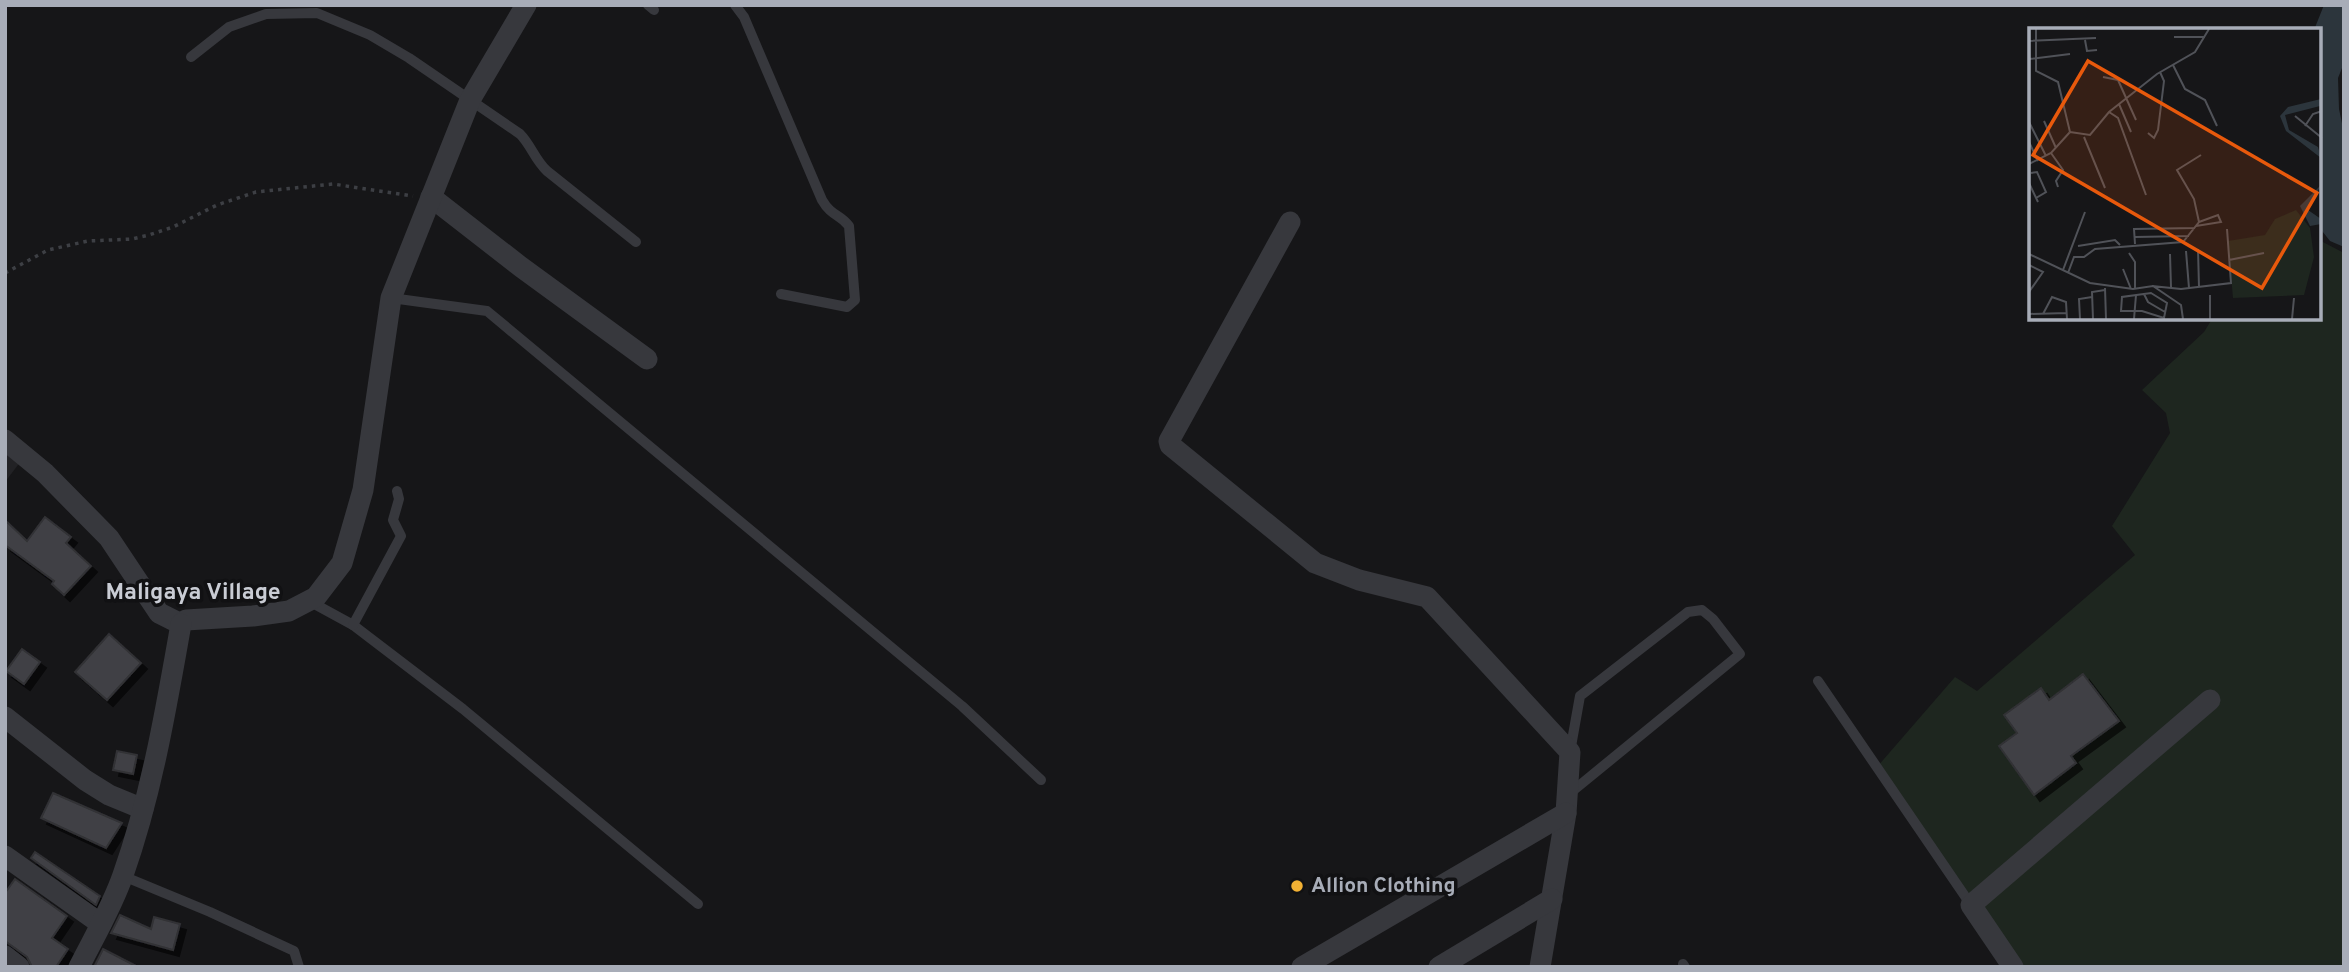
<svg xmlns="http://www.w3.org/2000/svg" width="2349" height="972" font-family="Overpass,sans-serif">
<style>
.built{fill:#222225}
.green{fill:#1e261f}
.water{fill:#2c353c}
.building{fill:#404145;stroke:#303034;stroke-width:2;filter:url(#shadow)}
.lines{fill:none;stroke-linecap:round;stroke-linejoin:round}
.path{stroke:#3d3f44;stroke-width:3.5;stroke-dasharray:3.5 5;stroke-linecap:butt}
.lane{stroke:#37383d;stroke-width:10}
.street{stroke:#37383d;stroke-width:21}
.poi-dot{fill:#f2b134;stroke:#111113;stroke-width:2.5}
.labels{text-anchor:middle;dominant-baseline:central;stroke-width:7;stroke-linejoin:round;paint-order:stroke}
.poi-label{font-size:21px;font-weight:bold;fill:#a8adb8;stroke:#111113;text-anchor:start}
.neighbourhood-label{font-size:23px;font-weight:bold;fill:#c9ccd4;stroke:#111113}
.inset-road{fill:none;stroke:#505258;stroke-width:2}
.view{fill:#e8590c;fill-opacity:0.15;stroke:#e8590c;stroke-width:3.5}
.inset-edge{fill:none;stroke:#a8adb8;stroke-width:3.5}
</style>
<defs>
<filter id="shadow"><feDropShadow dx="6" dy="6" stdDeviation="0" flood-color="#0009"/></filter>
</defs>
<rect width="100%" height="100%" fill="#161618"/>
<polygon class="built" points="5,447 21,461 5,482"/>
<polygon class="green" points="2319,240 2344,253 2344,967 2017,967 1877,767 1955,677 1977,691 2135,555 2112,526 2170,433 2166,413 2142,390 2204,332 2212,319 2319,318"/>
<polygon class="water" points="2324,5 2344,5 2344,63 2338,78 2339,109 2344,133 2344,247 2330,241 2319,227 2319,30 2314,30"/>
<g class="building">
<polygon points="45,517 71,537 66,543 91,566 64,595 52,584 54,581 5,545 5,520 27,541"/>
<polygon points="109,634 141,663 107,700 75,672"/>
<polygon points="22,649 40,662 24,684 6,671"/>
<polygon points="2083,674 2119,721 2071,756 2076,763 2034,795 1999,746 2017,733 2004,715 2041,688 2049,700"/>
<polygon points="117,751 137,755 133,774 113,770"/>
<polygon points="53,793 122,823 106,848 41,818"/>
<polygon points="35,852 100,896 96,905 31,858"/>
<polygon points="15,879 67,916 52,938 68,949 56,967 32,967 27,957 5,941 5,893"/>
<polygon points="120,915 151,929 154,917 180,924 173,950 111,933"/>
<polygon points="103,949 138,967 94,967"/>
</g>
<g class="lines">
<polyline class="path" points="5,273 48,250 88,241 132,239 149,235 173,227 217,205 256,192 333,184 413,196"/>
<g class="lane">
<polyline points="648,5 654,10"/>
<path d="M735,5L744,17L822,200C832,217 839,213 849,226L855,300L847,307L781,294"/>
<path d="M191,57L229,27L266,14L317,13L370,35L409,58L520,134C531,145 535,160 547,171L636,242"/>
<polyline points="391,298 487,311 962,706 1041,780"/>
<polyline points="309,601 353,625 463,709 698,904"/>
<polyline points="353,625 401,536 393,520 399,499 397,491"/>
<polyline points="1818,681 1971,905"/>
<polyline points="1569,794 1740,654 1713,619 1702,610 1688,612 1580,696 1570,752"/>
<polyline points="123,876 210,912 294,951 299,967"/>
<polyline points="1683,964 1685,967"/>
</g>
<g class="street">
<polyline points="431,197 521,267 647,359"/>
<polyline points="1290,222 1169,441 1170,445 1315,563 1359,580 1427,597 1570,752 1566,813 1540,967"/>
<polyline points="5,440 45,473 109,538 159,613 181,624"/>
<polyline points="181,624 186,620 253,616 289,611 316,597 342,563 363,490 391,298 470,100 526,5"/>
<polyline points="5,717 85,780 109,795 143,809"/>
<polyline points="5,856 101,924"/>
<polyline points="5,956 19,967"/>
<path d="M79,967C94,937 112,907 123,875C152,793 166,709 181,624"/>
<polyline points="1302,967 1566,813"/>
<polyline points="1439,967 1552,899"/>
<polyline points="2013,967 1971,905 2210,700"/>
</g>
</g>
<circle class="poi-dot" cx="1297" cy="886" r="7"/>
<g class="labels">
<g class="poi-label">
<text x="1311" y="886">Allion Clothing</text>
</g>
<g class="neighbourhood-label">
<text x="193" y="593">Maligaya Village</text>
</g>
</g>
<g transform="translate(2029 28)">
<rect width="292" height="292" fill="#161618"/>
<path d="M267,182L281,200L285,229L275,267L204,270L199,213L236,207L246,191Z" fill="#1e261f"/>
<path d="M292,71L291,78L256,87L260,102L289,119L292,130L257,103L251,88L259,79ZM292,157L279,182L292,191V196L281,198L271,178Z" fill="#2c353c"/>
<path class="inset-road" d="M7,1V43L29,54L41,104M145,9H176M56,12L58,23L68,22M0,13L67,10M0,31L41,26M144,37L156,61L176,72L188,98M74,49L89,52L107,92M90,76L102,104M80,84L89,90L117,167M266,88L293,110M15,93L27,120M0,94L17,128M276,98L284,86L293,83M41,104L61,107L80,84L128,46L166,24L180,1M119,105L125,110L129,102L135,53L131,44M55,109L76,160M0,114L9,133M22,125L34,142L27,153L29,159M0,136L22,125L41,104M2,145L8,144L17,164L7,170M0,155L9,174M167,198L192,194L189,187L170,194M106,209L160,208M106,216L105,201L166,200M49,218L86,212L91,217M169,221L170,259M157,223L160,260M100,225L106,234V261M0,226L61,255L104,261L124,258L152,277L154,291M141,226L142,259M200,232L235,225M0,237L14,244L0,264M94,241L102,261M34,242L56,184M39,245L45,229H55L66,221L154,214L170,194L165,171L148,142L172,127M123,258L152,261L202,255L198,201M76,260L77,291M122,265L138,275L135,290L113,283H92L93,269ZM115,266L119,274L136,284M0,286L38,285M14,286L23,269L37,274L38,291M51,291L50,271L63,269M64,291L63,264L76,262M105,291L107,267M181,291V267M263,291L265,270"/>
<path class="view" d="M59,33L288,165L233,260L4,127Z"/>
<rect width="292" height="292" class="inset-edge"/>
</g>
<rect width="2349" height="972" fill="none" stroke="#a8adb8" stroke-width="14"/>
</svg>
